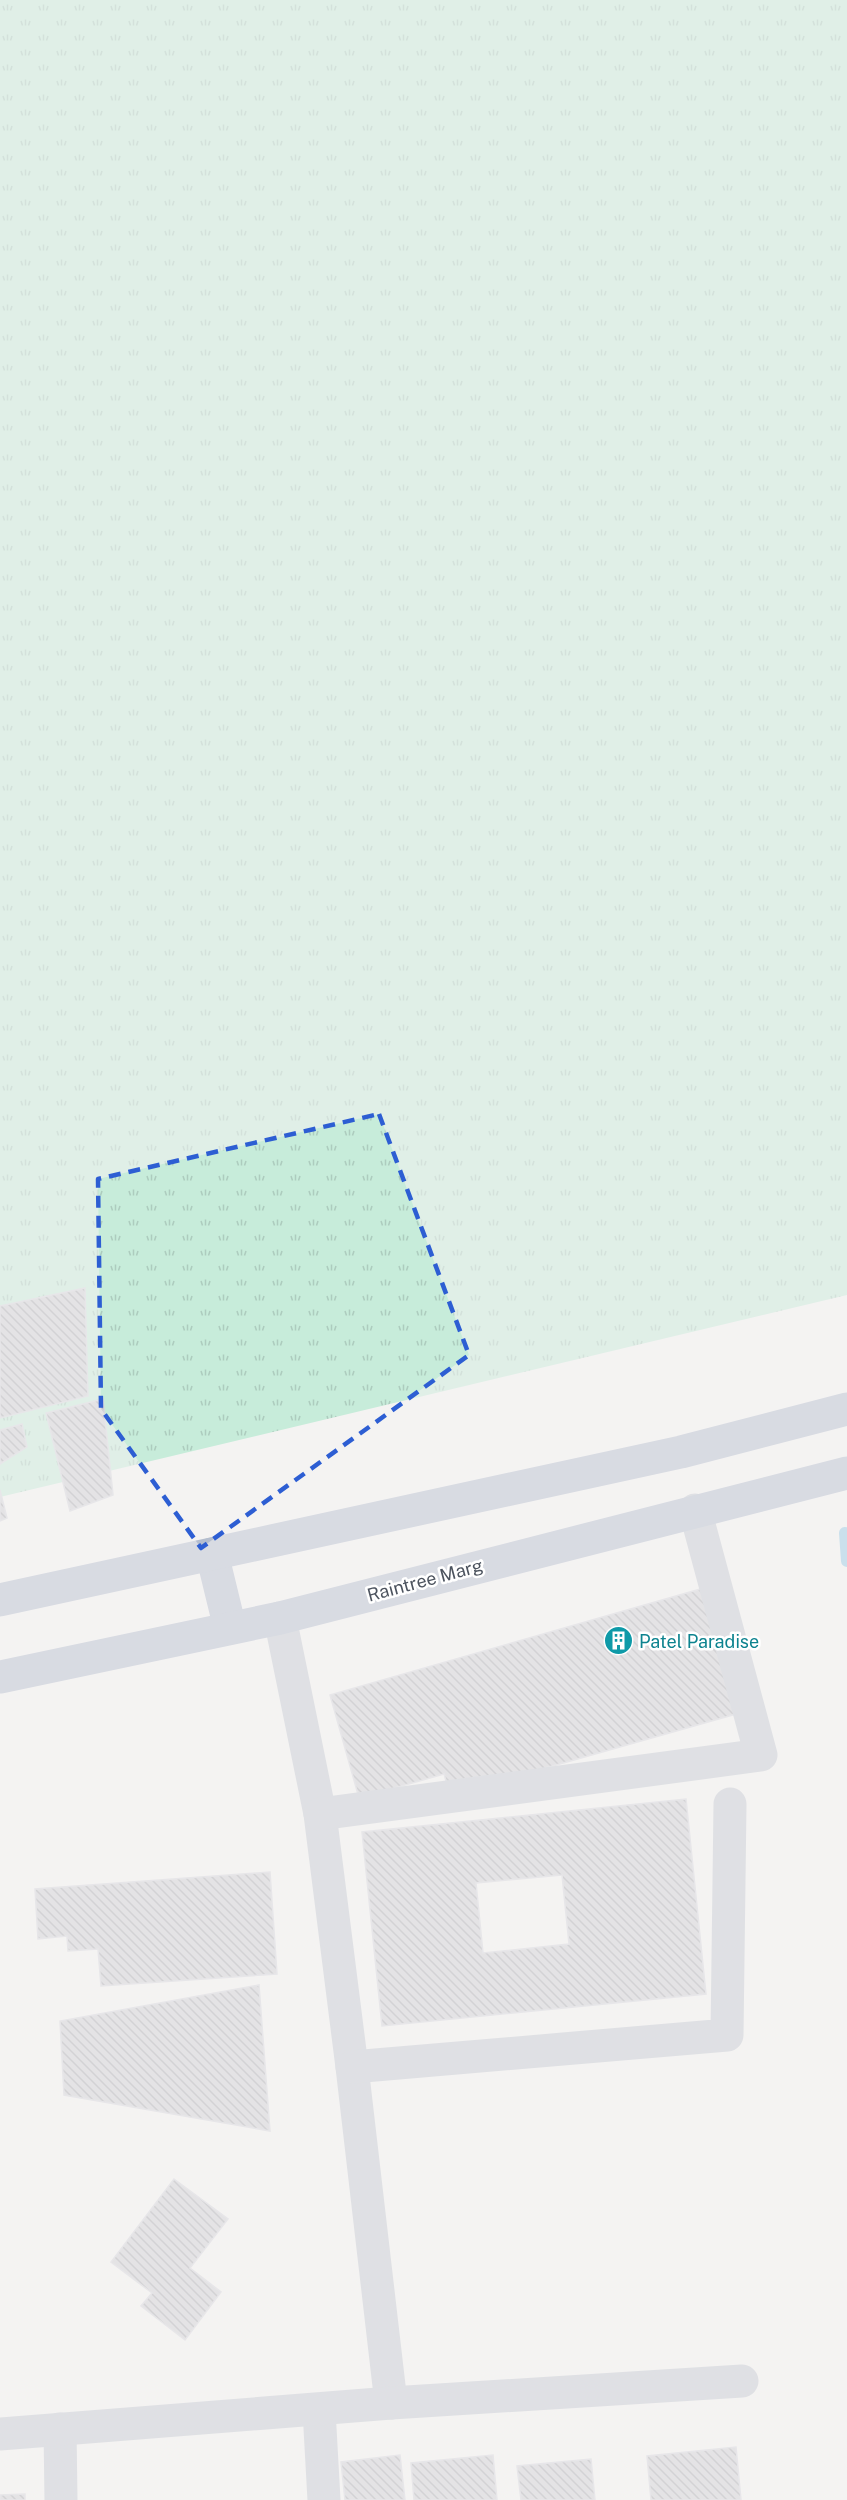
<svg xmlns="http://www.w3.org/2000/svg" width="847" height="2500" font-family="'Public Sans',sans-serif">
<style>
.park{fill:url(#park-tufts)}
.lines{fill:none;stroke-linecap:round;stroke-linejoin:round}
.stream{stroke:#98cae4;stroke-width:12}
.building{fill:url(#building-back-hatch);stroke:#d7d8dd;stroke-width:1.5;fill-rule:evenodd}
.minor{stroke:#c5cbd2;stroke-width:33}
.major{stroke:#b5bece;stroke-width:33}
.marked{fill:none;stroke:#2d5ed3;stroke-width:4.5;stroke-dasharray:12 8;stroke-linejoin:round}
.labels{text-anchor:middle;dominant-baseline:central;stroke-width:5;stroke-linejoin:round;paint-order:stroke}
.street-label{font-size:18px;fill:#4c535e;stroke:#fff}
.culture-label{font-size:18px;fill:#0d838f;stroke:#fff;text-anchor:start}
</style>
<defs>
<pattern id="park-tufts" width="24" height="20" patternUnits="userSpaceOnUse" patternTransform="scale(1.5)"><rect width="24" height="20" fill="#c7ecda"/><path d="M3 7l-1-3M5 7V3M7 7l1-3M15 17l-1-3M17 17v-4M19 17l1-3" fill="none" stroke="#adccbe"/></pattern>
<pattern id="building-back-hatch" width="6" height="6" patternUnits="userSpaceOnUse" patternTransform="scale(1.5)"><rect width="6" height="6" fill="#d0d1d6"/><path d="M-1 5l2 2M0 0l6 6M5-1l2 2" fill="none" stroke="#abacb1"/></pattern>
</defs>
<rect width="100%" height="100%" fill="#f4f3f2"/>
<polygon class="park" points="0,0 847,0 847,1295 0,1497"/>
<g class="lines">
<polyline class="stream" points="845,1533 847,1561"/>
</g>
<g class="building">
<polygon points="85,1288 88,1396 0,1418 0,1306"/>
<polygon points="103,1399 113,1495 70,1511 46,1413"/>
<polygon points="22,1424 27,1447 0,1464 0,1430"/>
<polygon points="0,1490 7,1518 0,1521"/>
<polygon points="704,1588 740,1713 450,1795 444,1774 359,1798 330,1695"/>
<path d="M686,1799L706,1994L382,2026L362,1832ZM562,1875L569,1944L483,1953L476,1883Z"/>
<polygon points="270,1872 277,1974 101,1986 98,1949 68,1951 67,1936 38,1939 35,1889"/>
<polygon points="259,1985 270,2131 64,2095 60,2021"/>
<polygon points="174,2179 228,2219 190,2268 221,2292 185,2340 141,2306 152,2293 111,2262"/>
<polygon points="736,2447 741,2500 651,2500 647,2456"/>
<polygon points="400,2455 405,2500 345,2500 341,2462"/>
<polygon points="493,2455 497,2500 414,2500 411,2463"/>
<polygon points="591,2459 595,2500 521,2500 517,2466"/>
<polygon points="25,2494 25,2500 0,2500 0,2495"/>
</g>
<g class="lines">
<g class="minor">
<polyline points="280,1618 320,1814 352,2067 391,2403"/>
<polyline points="320,1814 761,1755 695,1510"/>
<polyline points="352,2067 727,2035 730,1804"/>
<polyline points="319,2410 324,2500"/>
<polyline points="60,2429 61,2500"/>
<polyline points="0,2434 391,2403 742,2381"/>
</g>
<g class="major">
<polyline points="212,1554 230,1628"/>
<polyline points="0,1600 681,1452 847,1409"/>
<polyline points="0,1677 280,1618 847,1473"/>
</g>
</g>
<path d="M0 0H847V2500H0ZM379,1114L469,1355L201,1548L101,1409L98,1179Z" fill="#f4f3f2" fill-opacity=".55" fill-rule="evenodd"/>
<path class="marked" d="M379,1114L469,1355L201,1548L101,1409L98,1179Z"/>
<defs>
<symbol id="building-disc" viewBox="-11 -11 22 22"><circle r="9.5" fill="#0f9aa8" stroke="#fff"/><path d="M-4-6H4V6H1V3H-1V6H-4ZM-2.5-4.3h1.7v1.8h-1.7ZM.8-4.3h1.7v1.8H.8ZM-2.5-1h1.7V.8h-1.7ZM.8-1h1.7V.8H.8Z" fill="#fff"/></symbol>
</defs>
<g fill-rule="evenodd">
<use href="#building-disc" x="602" y="1624" width="33" height="33"/>
</g>
<g class="labels">
<g class="street-label">
<text transform="translate(425 1580) rotate(-15)">Raintree Marg</text>
</g>
<g class="culture-label">
<text x="639" y="1641">Patel Paradise</text>
</g>
</g>
</svg>
